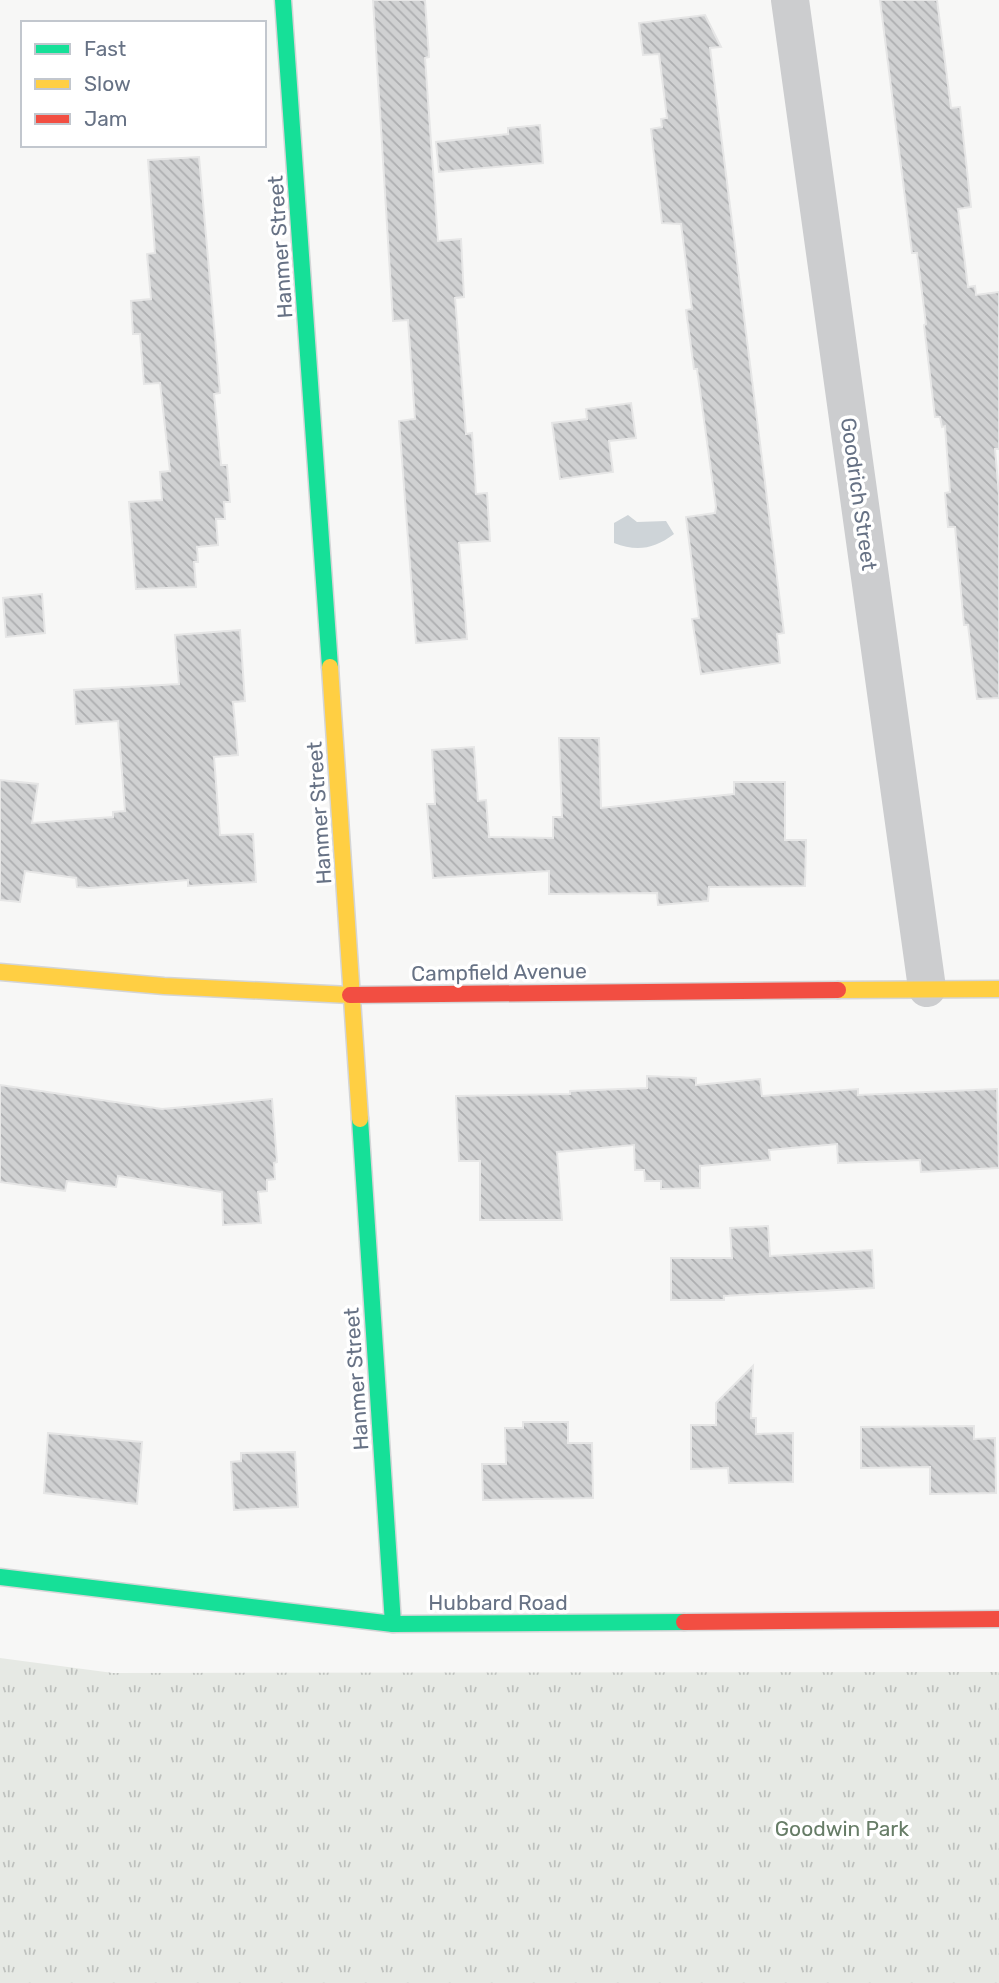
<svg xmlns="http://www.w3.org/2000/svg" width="999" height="1983" font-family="Rubik,sans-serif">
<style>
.grass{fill:url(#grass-tufts)}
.water{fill:#ced4d8}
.building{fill:url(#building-back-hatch);stroke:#e6e6e6;stroke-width:2}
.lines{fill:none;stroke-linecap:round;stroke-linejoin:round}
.fast-casing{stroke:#d4d5d6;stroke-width:19}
.slow-casing{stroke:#d4d5d6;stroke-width:19}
.jam-casing{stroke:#d4d5d6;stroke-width:19}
.street{stroke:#cccdcf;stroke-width:38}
.fast{stroke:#16e098;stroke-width:16}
.slow{stroke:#ffcf43;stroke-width:16}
.jam{stroke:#f24e42;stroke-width:16}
.labels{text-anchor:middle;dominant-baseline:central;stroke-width:7;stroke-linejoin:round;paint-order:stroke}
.street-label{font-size:21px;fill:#677285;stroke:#fff}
.park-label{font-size:21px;fill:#667c66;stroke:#fff}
</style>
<defs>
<pattern id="grass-tufts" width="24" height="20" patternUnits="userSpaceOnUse" patternTransform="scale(1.75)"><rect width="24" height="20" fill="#e6e9e4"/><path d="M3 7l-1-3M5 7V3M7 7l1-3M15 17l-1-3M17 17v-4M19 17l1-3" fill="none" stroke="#bec1be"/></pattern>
<pattern id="building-back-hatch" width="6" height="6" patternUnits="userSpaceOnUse" patternTransform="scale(1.75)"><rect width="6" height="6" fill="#d0d1d2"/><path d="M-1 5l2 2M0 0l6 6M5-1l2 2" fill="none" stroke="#adaeb0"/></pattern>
</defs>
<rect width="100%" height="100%" fill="#f7f7f6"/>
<polygon class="grass" points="0,1658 113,1673 999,1672 999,1983 0,1983"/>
<path class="water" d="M628,515L637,522L666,521L674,534C654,549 637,552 614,543V523Z"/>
<g class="building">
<polygon points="373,0 425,0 429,57 425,58 438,241 461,239 464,297 455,298 466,434 472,433 476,494 487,493 490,541 459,543 467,639 416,643 399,421 415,419 408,320 393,321"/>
<polygon points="880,0 937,0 951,108 960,107 971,207 958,209 968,287 975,286 976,295 999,292 999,449 995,449 999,495 999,698 977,699 968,625 964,625 955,527 948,527 945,493 950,492 945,426 942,427 940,417 935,417 924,325 926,324 917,253 912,253"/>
<polygon points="705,15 721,47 710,48 784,633 777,634 780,663 701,674 692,619 699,618 686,517 715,513 716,507 697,369 694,369 686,310 692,309 681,224 662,223 651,129 662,127 661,119 667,118 659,54 643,55 639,23"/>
<polygon points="540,125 543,163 439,172 436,142 508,134 508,128"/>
<polygon points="199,157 220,393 214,394 221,465 227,465 230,502 224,502 225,519 216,519 218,545 197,547 198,562 194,562 196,587 136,589 129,502 162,500 160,472 170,471 160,383 144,384 140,334 133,334 131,301 151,299 147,254 155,253 148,160"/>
<polygon points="631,403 636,438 609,441 613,472 560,479 552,423 587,419 586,409"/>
<polygon points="42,594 45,633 6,637 3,598"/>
<polygon points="240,630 245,701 233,702 238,755 214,757 220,835 253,834 256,882 188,886 188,880 91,888 77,887 76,878 25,871 20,902 0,900 0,780 38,784 32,823 113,817 113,812 125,811 118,721 76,724 74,690 179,684 175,635"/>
<polygon points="559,738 599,738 601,808 734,794 734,782 785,782 785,840 806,840 805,886 709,887 708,901 658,905 657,893 549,894 549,871 433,878 427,804 435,804 432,750 474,747 478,801 486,800 489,837 553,838 553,817 562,817"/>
<polygon points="647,1076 696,1078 696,1085 760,1079 762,1096 858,1089 858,1095 997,1089 999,1168 921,1172 920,1160 838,1163 837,1144 769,1150 770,1160 700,1166 700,1188 661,1189 661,1181 645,1181 644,1170 635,1170 634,1145 557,1152 562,1220 480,1220 480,1161 459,1161 456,1096 570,1094 570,1091 647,1088"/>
<polygon points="0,1085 162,1109 272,1099 277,1162 274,1163 275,1179 267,1180 267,1191 258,1192 261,1223 223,1225 222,1192 118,1176 116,1187 67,1181 65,1191 0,1182"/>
<polygon points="768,1226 770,1256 872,1250 874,1288 724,1296 724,1300 671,1300 671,1258 732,1258 730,1228"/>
<polygon points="753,1366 751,1418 756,1418 756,1434 793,1433 793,1482 729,1483 728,1468 691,1469 691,1425 716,1425 716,1403"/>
<polygon points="523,1422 568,1422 568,1443 592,1443 593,1498 483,1500 482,1464 506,1464 505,1428 523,1428"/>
<polygon points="974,1426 974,1439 995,1438 996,1493 930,1494 930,1467 861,1468 861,1427"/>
<polygon points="48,1433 142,1442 137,1504 44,1493"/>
<polygon points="295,1452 298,1507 234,1510 231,1462 241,1461 241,1453"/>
</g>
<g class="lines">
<defs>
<g id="fast">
<polyline points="283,0 330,667"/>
<polyline points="360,1119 393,1624"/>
<polyline points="0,1577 393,1624 684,1622"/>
</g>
<g id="slow">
<polyline points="330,667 360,1119"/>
<polyline points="0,972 164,986 350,995"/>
<polyline points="838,990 999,989"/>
</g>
<g id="jam">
<polyline points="350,995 838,990"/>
<polyline points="684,1622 999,1619"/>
</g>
</defs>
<use href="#fast" class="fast-casing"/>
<use href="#slow" class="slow-casing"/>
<use href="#jam" class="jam-casing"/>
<polyline class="street" points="790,0 927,988"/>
<use href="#fast" class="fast"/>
<use href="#slow" class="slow"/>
<use href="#jam" class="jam"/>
</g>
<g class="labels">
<g class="street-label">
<text transform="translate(280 247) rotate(-94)">Hanmer Street</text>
<text transform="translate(859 494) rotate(82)">Goodrich Street</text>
<text transform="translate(319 813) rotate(-94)">Hanmer Street</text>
<text transform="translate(499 972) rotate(-1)">Campfield Avenue</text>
<text transform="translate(356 1379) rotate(-94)">Hanmer Street</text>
<text x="498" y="1602">Hubbard Road</text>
</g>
<g class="park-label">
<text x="842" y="1828">Goodwin Park</text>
</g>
</g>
<rect x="21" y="21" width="245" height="126" fill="#ffffff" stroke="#c2c7ce" stroke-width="2"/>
<rect x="35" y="44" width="35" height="10" fill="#16e098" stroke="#c2c7ce" stroke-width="2"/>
<text x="84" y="56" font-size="21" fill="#677285">Fast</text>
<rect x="35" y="79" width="35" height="10" fill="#ffcf43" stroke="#c2c7ce" stroke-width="2"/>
<text x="84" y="91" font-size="21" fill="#677285">Slow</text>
<rect x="35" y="114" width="35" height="10" fill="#f24e42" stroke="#c2c7ce" stroke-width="2"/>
<text x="84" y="126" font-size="21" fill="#677285">Jam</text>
</svg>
